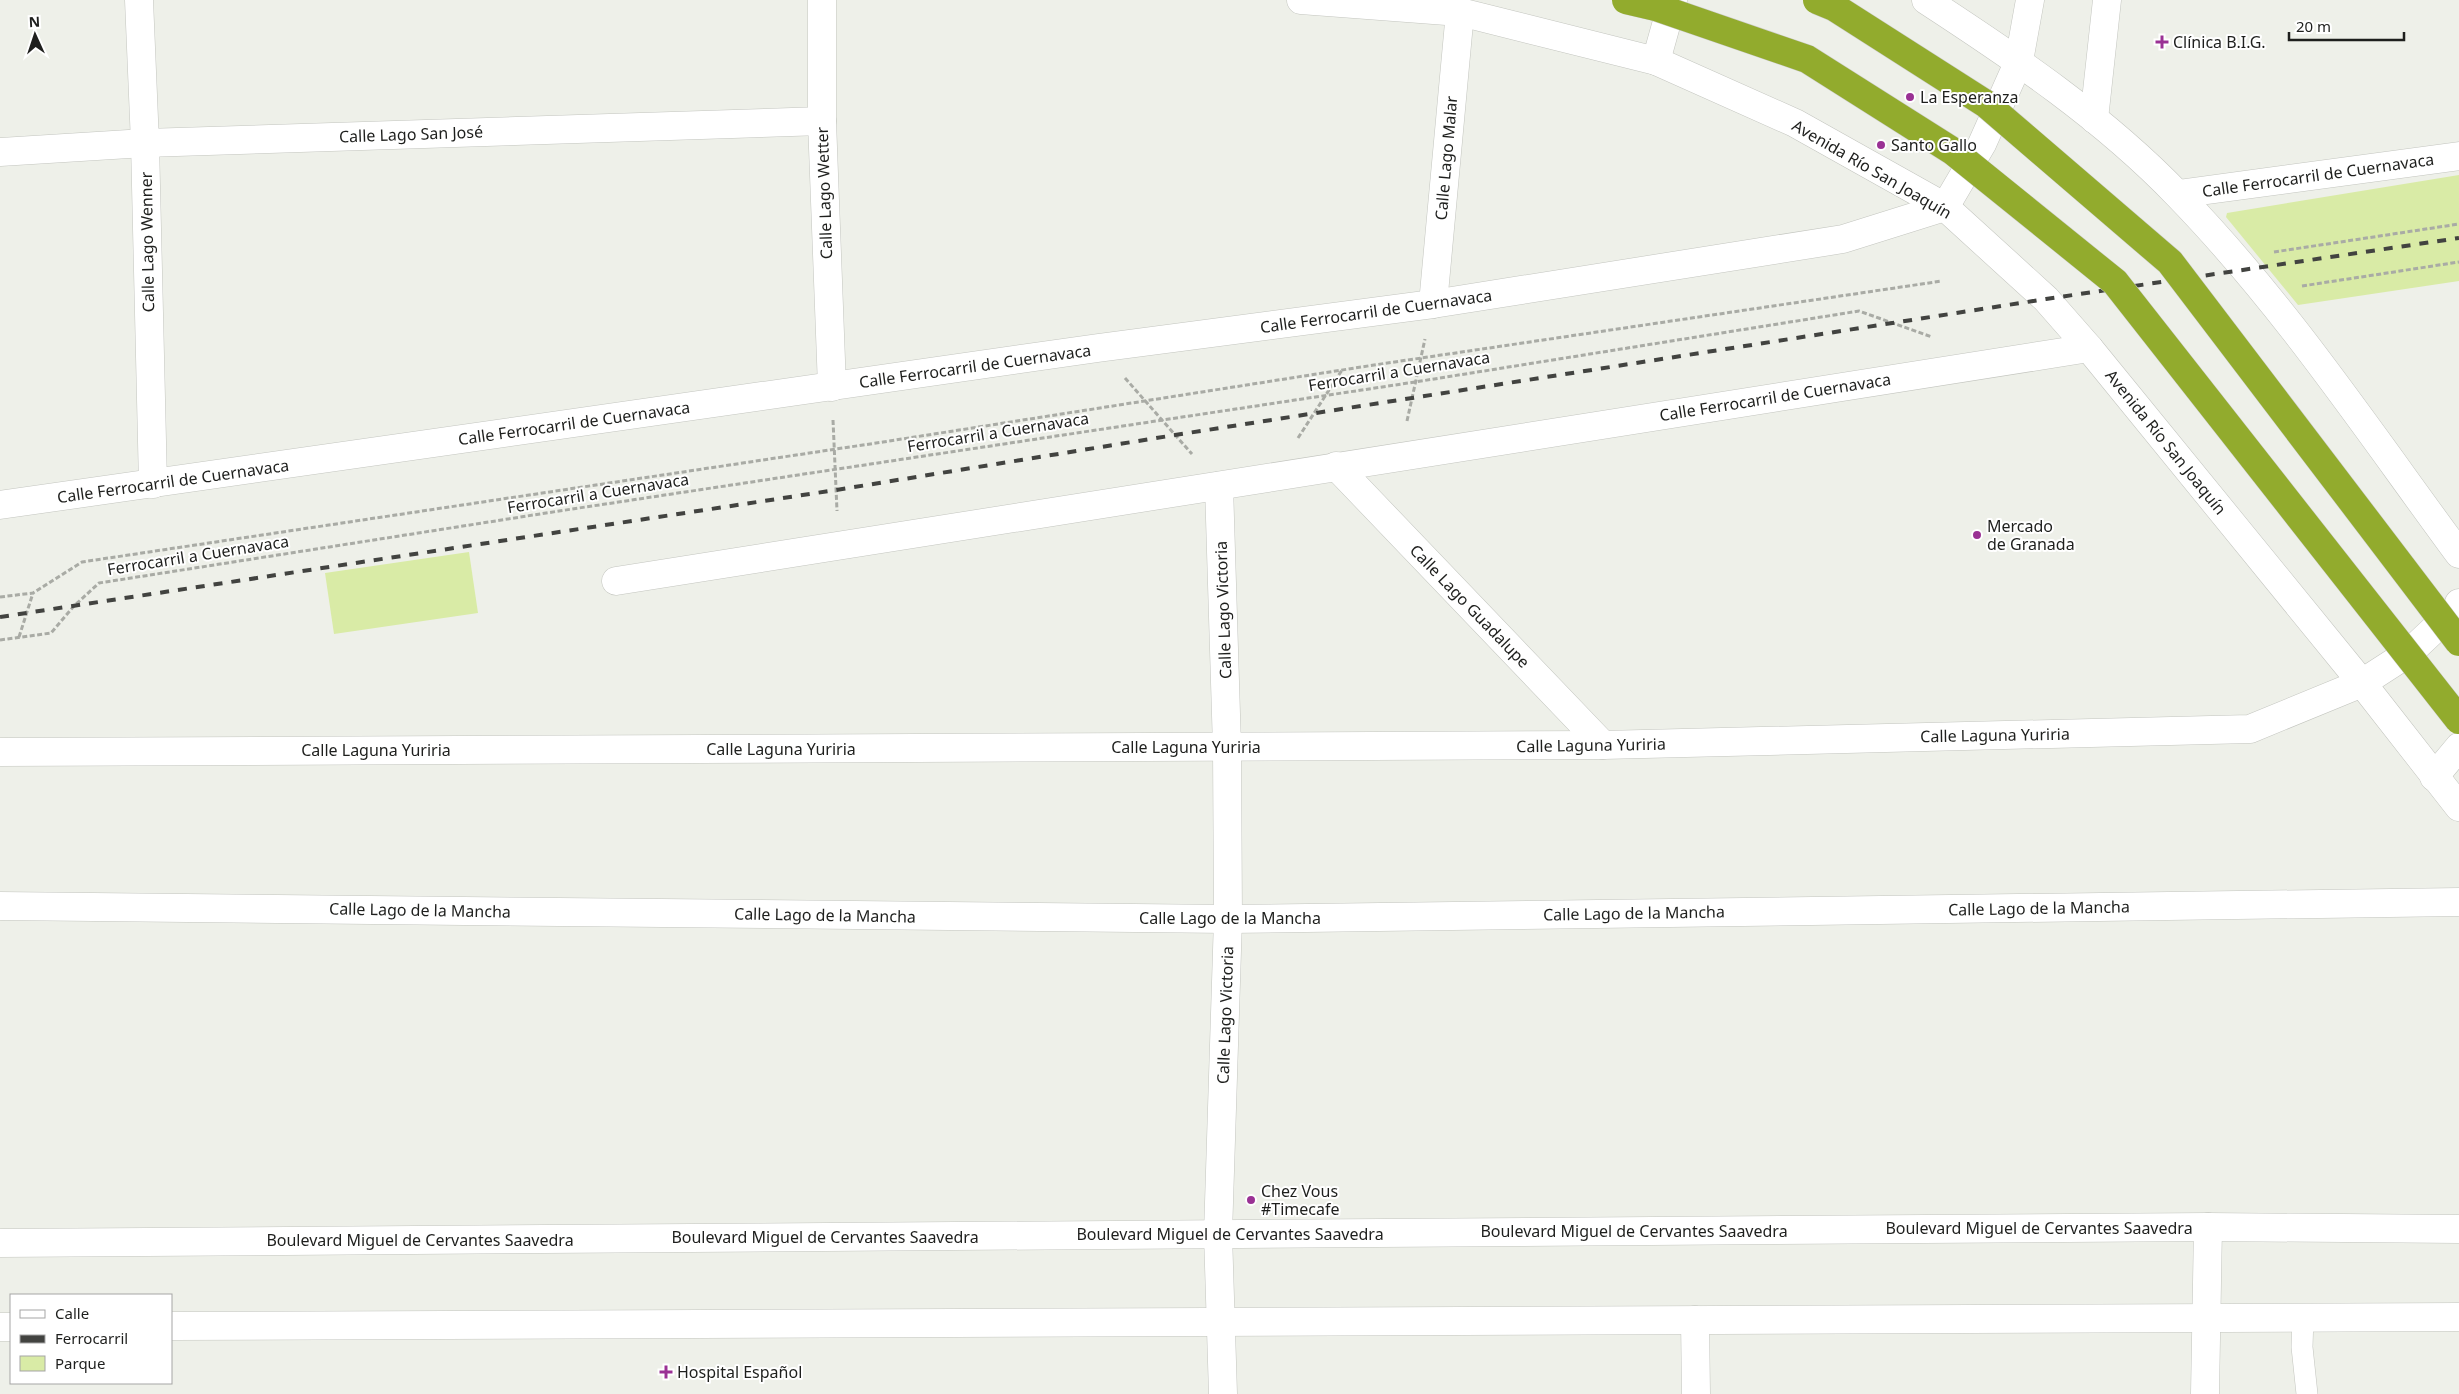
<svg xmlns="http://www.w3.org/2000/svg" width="2459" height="1394" font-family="'Noto Sans',sans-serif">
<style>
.green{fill:#d9eba6}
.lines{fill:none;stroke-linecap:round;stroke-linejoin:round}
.lane-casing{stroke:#c3c5bf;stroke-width:22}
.street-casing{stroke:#c3c5bf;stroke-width:29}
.secondary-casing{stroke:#c3c5bf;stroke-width:29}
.path{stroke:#a9aba5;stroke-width:3;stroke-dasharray:5 2.5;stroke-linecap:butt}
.lane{stroke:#fff;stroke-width:21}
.street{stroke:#fff;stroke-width:28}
.secondary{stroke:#fff;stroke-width:28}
.rail{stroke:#424340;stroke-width:4;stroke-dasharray:9 9;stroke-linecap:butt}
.highway-bridge-casing{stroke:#cececd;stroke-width:29;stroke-linecap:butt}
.highway-bridge{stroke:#92ab2d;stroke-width:28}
.poi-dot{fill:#9a3194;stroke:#fff;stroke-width:2}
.labels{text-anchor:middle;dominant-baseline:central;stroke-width:4;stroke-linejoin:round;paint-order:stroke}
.poi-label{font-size:16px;fill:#1e1f1d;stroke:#fff;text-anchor:start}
.street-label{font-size:16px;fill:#1e1f1d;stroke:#fff}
</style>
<rect width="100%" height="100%" fill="#eef0e9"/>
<g class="green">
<polygon points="2459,175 2459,281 2298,305 2226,217 2227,213"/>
<polygon points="469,552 478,613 334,634 325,573"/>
</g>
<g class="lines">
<defs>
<polyline id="lane" points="2303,1317 2302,1347 2307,1394"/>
<g id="street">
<polyline points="139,0 145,143 153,484"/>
<polyline points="822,0 822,121 832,387"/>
<polyline points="0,152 145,143 822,121"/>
<polyline points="2178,194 2459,156"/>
<polyline points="1433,304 1460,12"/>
<polyline points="1336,466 1603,745"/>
<polyline points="1219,486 1227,747 1228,919 1218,1234 1223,1394"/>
<polyline points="616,581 2089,348"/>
<polyline points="0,752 1603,745 2250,729 2362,683"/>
<polyline points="0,906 1228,919 2459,902"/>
<polyline points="1695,1320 1696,1394"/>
<polyline points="2205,1394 2208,1227"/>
</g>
<g id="secondary">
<polyline points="1301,0 1460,12 1656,61 1795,123 1945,207 2046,299 2089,348 2362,683 2459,807"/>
<path d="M1926,0C2015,58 2104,118 2178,195C2284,304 2369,432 2459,554"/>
<polyline points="1656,61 1673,0"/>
<polyline points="2094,119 2107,0"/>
<polyline points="1945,207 1982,144 2019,61 2030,0"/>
<polyline points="0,505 1098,348 1433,304 1843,239 1945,207"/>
<polyline points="2362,683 2410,652 2458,607 2459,603"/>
<polyline points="2434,777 2459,747"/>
<polyline points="0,1243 2208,1227 2459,1229"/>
<polyline points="171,1326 2459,1317"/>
<polyline points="0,1327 11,1327"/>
</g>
</defs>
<use href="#lane" class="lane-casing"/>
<use href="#street" class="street-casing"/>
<use href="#secondary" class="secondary-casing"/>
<g class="path">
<polyline points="2274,252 2459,224"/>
<polyline points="2302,286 2459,262"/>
<polyline points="1125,378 1192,454"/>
<polyline points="833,420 837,511"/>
<polyline points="1407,421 1425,339"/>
<polyline points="1298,438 1342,370"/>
<polyline points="0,597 33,593 82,562 883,442 1374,365 1942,281"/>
<polyline points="19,637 33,593"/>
<polyline points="0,640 51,633 74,606 99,583 559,511 1415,382 1859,311 1932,337"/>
</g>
<use href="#lane" class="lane"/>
<use href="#street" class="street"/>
<use href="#secondary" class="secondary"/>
<polyline class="rail" points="0,617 836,490 1175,435 2046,299 2459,238"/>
<defs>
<g id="highway-bridge">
<polyline points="1626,0 1656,7 1807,59 1954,152 2115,282 2459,720"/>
<polyline points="1817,0 1834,7 1986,104 2170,262 2459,642"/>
</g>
</defs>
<use href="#highway-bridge" class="highway-bridge-casing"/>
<use href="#highway-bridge" class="highway-bridge"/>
</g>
<g class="poi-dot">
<path d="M2159.5 34.5h5v5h5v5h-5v5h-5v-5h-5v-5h5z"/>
<circle cx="1910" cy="97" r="5"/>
<circle cx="1881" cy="145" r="5"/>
<circle cx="1977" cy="535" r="5"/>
<circle cx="1251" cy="1200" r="5"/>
<path d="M663.5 1364.5h5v5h5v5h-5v5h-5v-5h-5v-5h5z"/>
</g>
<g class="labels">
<g class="poi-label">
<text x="2173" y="42">Clínica B.I.G.</text>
<text x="1920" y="97">La Esperanza</text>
<text x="1891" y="145">Santo Gallo</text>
<text x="1987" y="526">Mercado<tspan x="1987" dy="18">de Granada</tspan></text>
<text x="1261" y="1191">Chez Vous<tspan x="1261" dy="18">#Timecafe</tspan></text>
<text x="677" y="1372">Hospital Español</text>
</g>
<g class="street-label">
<text transform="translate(411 134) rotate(-2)">Calle Lago San José</text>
<text transform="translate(1446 158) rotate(-85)">Calle Lago Malar</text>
<text transform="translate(1872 169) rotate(30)">Avenida Río San Joaquín</text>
<text transform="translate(2318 175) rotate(-8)">Calle Ferrocarril de Cuernavaca</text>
<text transform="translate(824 193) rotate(-92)">Calle Lago Wetter</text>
<text transform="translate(147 242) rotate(-91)">Calle Lago Wenner</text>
<text transform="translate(1376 311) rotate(-8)">Calle Ferrocarril de Cuernavaca</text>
<text transform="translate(975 366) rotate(-8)">Calle Ferrocarril de Cuernavaca</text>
<text transform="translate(1399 371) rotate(-9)">Ferrocarril a Cuernavaca</text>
<text transform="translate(1775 397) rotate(-9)">Calle Ferrocarril de Cuernavaca</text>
<text transform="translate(574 423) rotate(-8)">Calle Ferrocarril de Cuernavaca</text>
<text transform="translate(998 432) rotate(-9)">Ferrocarril a Cuernavaca</text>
<text transform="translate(2166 442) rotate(51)">Avenida Río San Joaquín</text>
<text transform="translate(173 481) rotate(-8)">Calle Ferrocarril de Cuernavaca</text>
<text transform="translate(598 493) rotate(-9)">Ferrocarril a Cuernavaca</text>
<text transform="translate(198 555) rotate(-9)">Ferrocarril a Cuernavaca</text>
<text transform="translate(1470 606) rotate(46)">Calle Lago Guadalupe</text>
<text transform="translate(1223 610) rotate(-92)">Calle Lago Victoria</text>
<text transform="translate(1995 735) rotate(-1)">Calle Laguna Yuriria</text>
<text transform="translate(1591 745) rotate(-1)">Calle Laguna Yuriria</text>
<text x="1186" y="747">Calle Laguna Yuriria</text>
<text x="781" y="749">Calle Laguna Yuriria</text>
<text x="376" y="750">Calle Laguna Yuriria</text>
<text transform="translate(2039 908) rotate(-1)">Calle Lago de la Mancha</text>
<text transform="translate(420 910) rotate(1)">Calle Lago de la Mancha</text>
<text transform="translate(1634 913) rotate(-1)">Calle Lago de la Mancha</text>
<text transform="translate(825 915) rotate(1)">Calle Lago de la Mancha</text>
<text x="1230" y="918">Calle Lago de la Mancha</text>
<text transform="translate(1225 1015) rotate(-88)">Calle Lago Victoria</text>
<text x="2039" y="1228">Boulevard Miguel de Cervantes Saavedra</text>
<text x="1634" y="1231">Boulevard Miguel de Cervantes Saavedra</text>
<text x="1230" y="1234">Boulevard Miguel de Cervantes Saavedra</text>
<text x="825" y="1237">Boulevard Miguel de Cervantes Saavedra</text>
<text x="420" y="1240">Boulevard Miguel de Cervantes Saavedra</text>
</g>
</g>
<rect x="10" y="1294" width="162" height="90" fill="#ffffff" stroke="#a5a5a5"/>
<rect x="20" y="1310" width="25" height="8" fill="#ffffff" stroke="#a5a5a5"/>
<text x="55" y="1319" font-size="15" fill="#1e1f1d">Calle</text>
<rect x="20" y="1335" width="25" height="8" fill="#424340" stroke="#a5a5a5"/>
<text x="55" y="1344" font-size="15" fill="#1e1f1d">Ferrocarril</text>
<rect x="20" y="1356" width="25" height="15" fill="#d9eba6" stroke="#a5a5a5"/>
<text x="55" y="1369" font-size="15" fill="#1e1f1d">Parque</text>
<g transform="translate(35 35) rotate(357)" stroke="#ffffff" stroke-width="4" paint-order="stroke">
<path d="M0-4L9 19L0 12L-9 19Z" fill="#1e1f1d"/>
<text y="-8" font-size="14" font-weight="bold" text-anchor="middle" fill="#1e1f1d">N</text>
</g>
<path d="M2289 32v8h115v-8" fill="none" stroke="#1e1f1d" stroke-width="2.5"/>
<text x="2296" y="32" font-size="15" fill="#1e1f1d" stroke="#ffffff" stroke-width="4" paint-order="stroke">20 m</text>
</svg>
